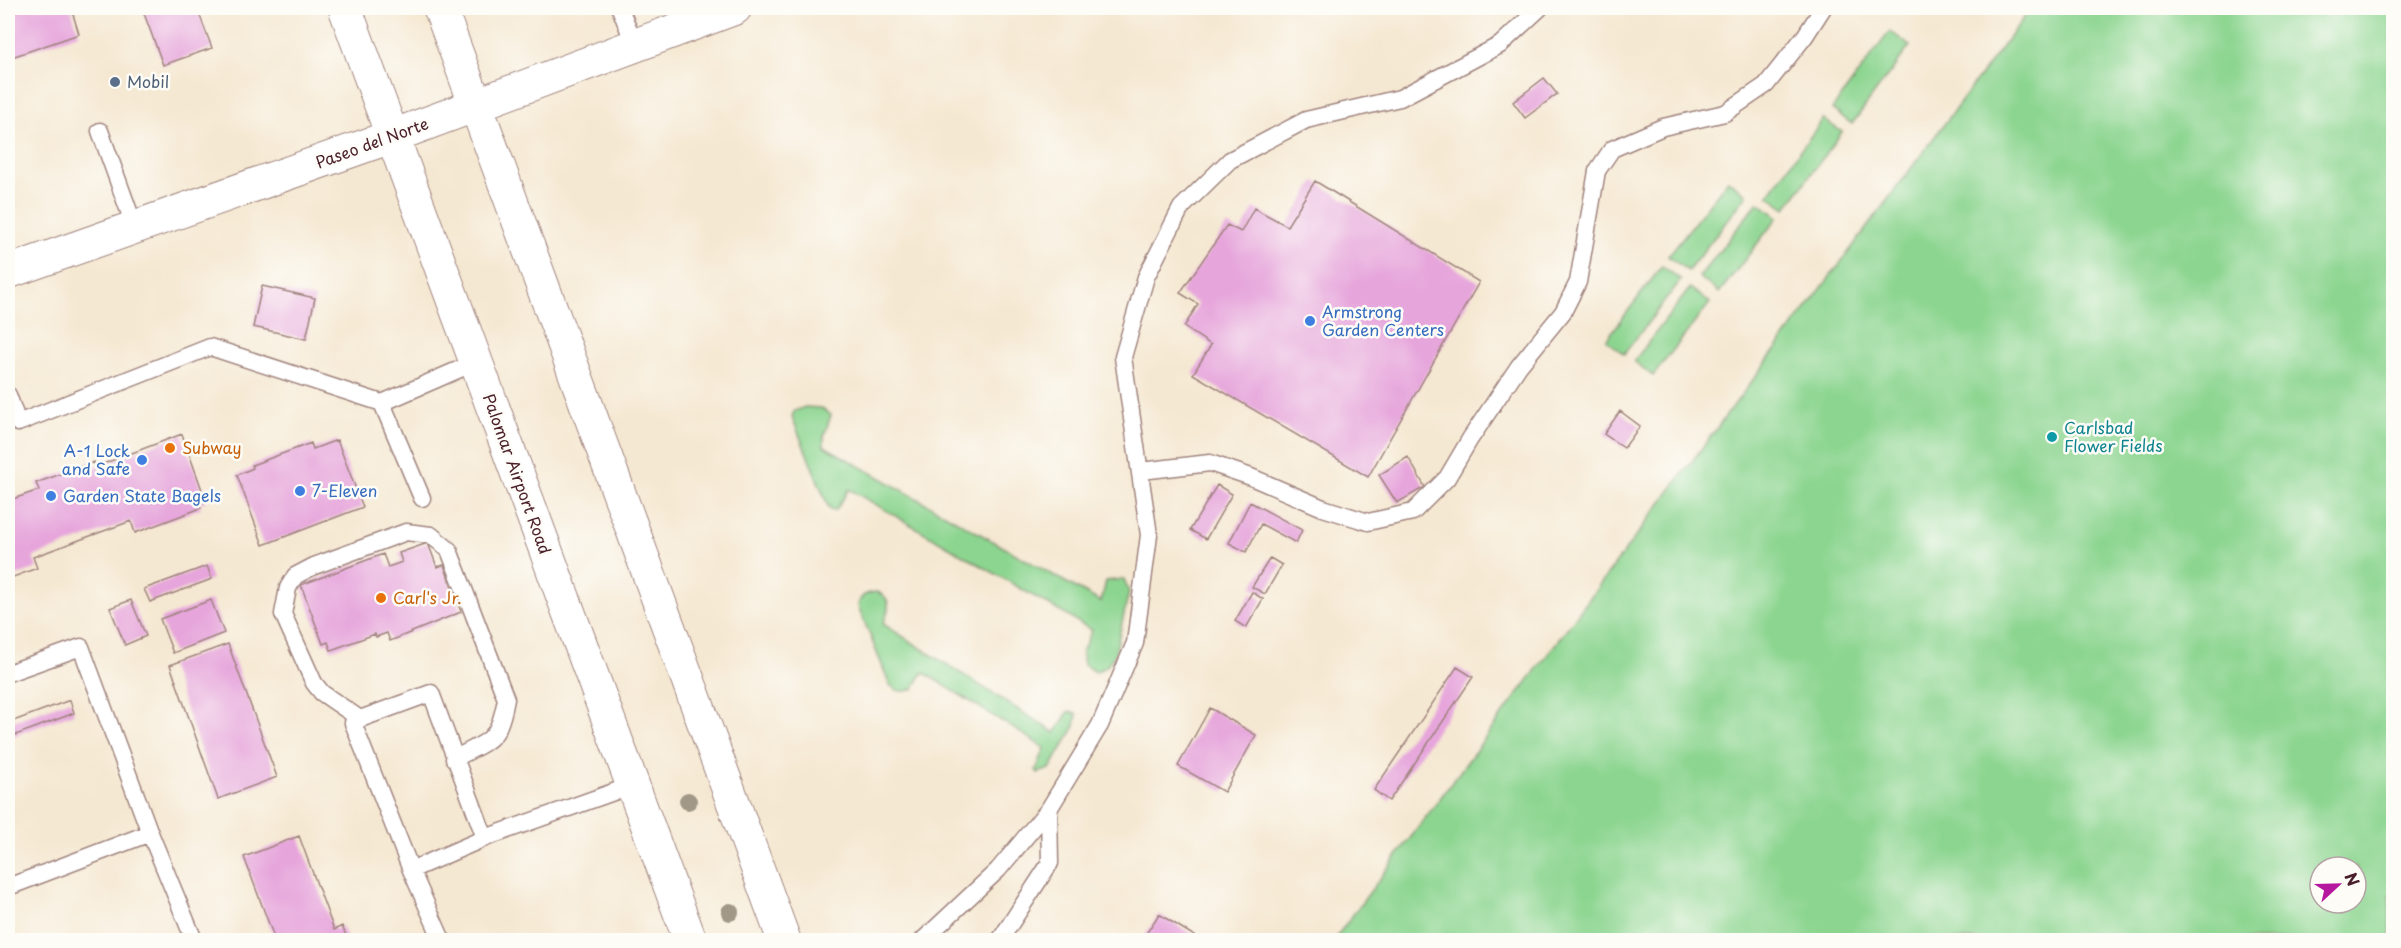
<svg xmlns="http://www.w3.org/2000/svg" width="2401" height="948" font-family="'Playpen Sans',sans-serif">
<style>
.green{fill:#8cd590;stroke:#6b7a5e;stroke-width:1.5;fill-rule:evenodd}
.building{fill:#e6a5db}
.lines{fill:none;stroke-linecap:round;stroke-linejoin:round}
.lane-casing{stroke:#a0847e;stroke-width:19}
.secondary-casing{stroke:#a0847e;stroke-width:35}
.primary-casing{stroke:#a0847e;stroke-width:35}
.lane{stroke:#fff;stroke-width:16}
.secondary{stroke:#fff;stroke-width:33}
.primary{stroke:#fff;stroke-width:33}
.tree{fill:#a29887}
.service-dot{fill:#5c6f8a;stroke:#fdfcf7;stroke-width:2}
.shop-dot{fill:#3f7fe0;stroke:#fdfcf7;stroke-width:2}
.culture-dot{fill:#0f9aa8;stroke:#fdfcf7;stroke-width:2}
.food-dot{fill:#e8710a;stroke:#fdfcf7;stroke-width:2}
.labels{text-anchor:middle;stroke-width:5;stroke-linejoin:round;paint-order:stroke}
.service-label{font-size:16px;fill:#4e5e75;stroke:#fdfcf7;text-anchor:start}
.street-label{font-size:16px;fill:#4a1f2b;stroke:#fdfcf7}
.shop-label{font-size:16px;fill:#366cbe;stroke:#fdfcf7;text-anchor:start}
.culture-label{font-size:16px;fill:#0d838f;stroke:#fdfcf7;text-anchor:start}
.food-label{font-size:16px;fill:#c56008;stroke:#fdfcf7;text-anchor:start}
</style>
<rect width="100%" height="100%" fill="#fdfcf7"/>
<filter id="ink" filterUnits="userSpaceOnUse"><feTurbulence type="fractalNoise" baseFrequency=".0167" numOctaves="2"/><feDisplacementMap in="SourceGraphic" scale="12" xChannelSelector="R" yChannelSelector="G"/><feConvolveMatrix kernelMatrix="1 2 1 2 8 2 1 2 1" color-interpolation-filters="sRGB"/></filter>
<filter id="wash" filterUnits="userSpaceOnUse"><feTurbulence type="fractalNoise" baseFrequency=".008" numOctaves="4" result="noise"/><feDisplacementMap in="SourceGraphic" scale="24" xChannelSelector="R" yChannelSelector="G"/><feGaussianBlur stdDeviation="1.35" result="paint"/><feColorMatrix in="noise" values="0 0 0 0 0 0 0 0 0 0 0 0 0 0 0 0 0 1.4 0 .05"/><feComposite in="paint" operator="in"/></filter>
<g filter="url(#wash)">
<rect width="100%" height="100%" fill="#f5e8d2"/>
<path class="green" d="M2031 8H2393L2394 896H2390L2391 940H1334ZM2320 867H2356V903H2320Z
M1890 31 1910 46 1852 124 1832 109Z
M1823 119 1842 132 1786 208 1768 195Z
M1728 180 1747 195 1688 271 1668 256Z
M1758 202 1778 217 1719 293 1699 277Z
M1662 266 1681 280 1624 354 1606 340Z
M1690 288 1710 303 1653 376 1634 361Z
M805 407 821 408 831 415 824 436V446L1101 602 1106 581 1124 579 1129 592 1115 654 1107 666 1096 672 1084 665 1082 652 1092 630 849 489 836 510H832L828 506 792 417 794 411Z
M877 592C893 598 889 611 883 624L1055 733 1069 711 1077 714 1075 726 1050 769 1038 773 1036 770 1045 748 923 672 913 689C903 692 899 693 890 685L858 606C860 595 866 593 877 592Z"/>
<g id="blocks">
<path class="building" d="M8 8H71L79 34 12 57 8 43Z
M142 8H197L212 48 163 65Z
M1544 78 1557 94 1525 118 1513 102Z
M1315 181 1479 282 1368 477 1193 374 1211 345 1184 327 1198 304 1180 293 1227 225 1241 232 1254 208 1287 226Z
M262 286 315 298 306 339 253 327Z
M1620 411 1640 426 1624 448 1604 434Z
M182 434 206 501 199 503 201 508 135 533 131 521 33 557 37 568 8 579V494L10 500 39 490 36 483 94 462 95 467Z
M337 440 363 507 263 545 237 475 253 468 252 465 311 443 313 449Z
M1408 457 1425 487 1397 503 1379 475Z
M1217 485 1232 494 1206 539 1190 530Z
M1250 502 1302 530 1296 543 1261 524 1246 552 1229 543Z
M428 543 437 567 444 565 461 612 390 641 387 633 376 637 375 634 331 650 328 642 323 644 301 585 383 554 388 567 402 562 399 553Z
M1270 558 1282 565 1265 594 1252 587Z
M207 566 212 579 150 602 144 589Z
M1252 592 1263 599 1246 628 1235 621Z
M131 600 146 636 125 645 110 608Z
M211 600 224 633 173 653 160 619Z
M228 644 277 777 218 799 170 665Z
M1457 667 1473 677 1389 801 1374 790Z
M70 700 74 713 8 738V723Z
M1210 708 1256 735 1224 792 1178 766Z
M299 836 334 930 342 926 348 940H275L244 857Z
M1159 914 1201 940H1142Z"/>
</g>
</g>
<g filter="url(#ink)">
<use href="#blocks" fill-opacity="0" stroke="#a0847e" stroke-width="1.5"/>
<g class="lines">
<defs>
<path id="lane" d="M620 8 635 46
M100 131 135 228
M8 395 18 423 210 347 382 403 476 362
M382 403 422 498
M1141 471 1210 463 1251 477 1323 508 1368 522 1413 512 1447 478 1470 439 1519 366 1563 312 1578 282 1597 171 1612 149 1663 127 1725 113 1766 85 1805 36 1823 8
M8 673 81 647 150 833 8 887
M360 719 322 693 314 683 283 614 288 588 295 576 314 566 406 532 431 535 449 550 506 699C498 743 490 739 454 759
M150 833 194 940
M411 870 353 723 360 719 431 693 485 838
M442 940 411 870 485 838 633 785
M923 940 998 870 1049 809
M1000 940 1050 863 1049 809 1100 725 1135 643 1149 535 1123 357 1146 277 1181 208 1230 160 1306 120 1400 98 1500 45 1540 8"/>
<path id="secondary" d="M8 272 393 136 735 8"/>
<path id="primary" d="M345 8 690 940
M440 8 784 940"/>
</defs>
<use href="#lane" class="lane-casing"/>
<use href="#secondary" class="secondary-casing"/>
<use href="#primary" class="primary-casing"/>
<use href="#lane" class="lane"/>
<use href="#secondary" class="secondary"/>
<use href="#primary" class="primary"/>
</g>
<g class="tree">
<circle cx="688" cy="801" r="9"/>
<circle cx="730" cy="912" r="9"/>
</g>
</g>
<circle class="service-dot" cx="115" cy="82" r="6"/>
<g class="shop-dot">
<circle cx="1310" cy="321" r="6"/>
<circle cx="142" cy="460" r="6"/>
<circle cx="300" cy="491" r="6"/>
<circle cx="51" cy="496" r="6"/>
</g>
<circle class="culture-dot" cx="2052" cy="437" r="6"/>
<g class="food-dot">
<circle cx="170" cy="448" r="6"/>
<circle cx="381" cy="598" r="6"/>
</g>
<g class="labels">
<g class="service-label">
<text x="127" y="88">Mobil</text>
</g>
<g class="street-label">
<text transform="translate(372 143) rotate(-20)" y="6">Paseo del Norte</text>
<text transform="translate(517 474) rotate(70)" y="6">Palomar Airport Road</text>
</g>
<g class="shop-label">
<text x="1322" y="318">Armstrong<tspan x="1322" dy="18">Garden Centers</tspan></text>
<text x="130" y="457" text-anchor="end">A-1 Lock<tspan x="130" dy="18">and Safe</tspan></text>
<text x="312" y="497">7-Eleven</text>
<text x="63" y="502">Garden State Bagels</text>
</g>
<g class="culture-label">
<text x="2064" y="434">Carlsbad<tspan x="2064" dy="18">Flower Fields</tspan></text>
</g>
<g class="food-label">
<text x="182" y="454">Subway</text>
<text x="393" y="604">Carl's Jr.</text>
</g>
</g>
<rect width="2401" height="948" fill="none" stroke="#fdfcf7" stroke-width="30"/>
<g transform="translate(2338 885) rotate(68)"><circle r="28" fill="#fdfcf7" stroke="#b5a4a5" stroke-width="1.5"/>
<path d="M0-4.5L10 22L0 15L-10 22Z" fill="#b5179e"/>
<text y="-9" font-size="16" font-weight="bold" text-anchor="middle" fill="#4a1f2b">N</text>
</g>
</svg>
